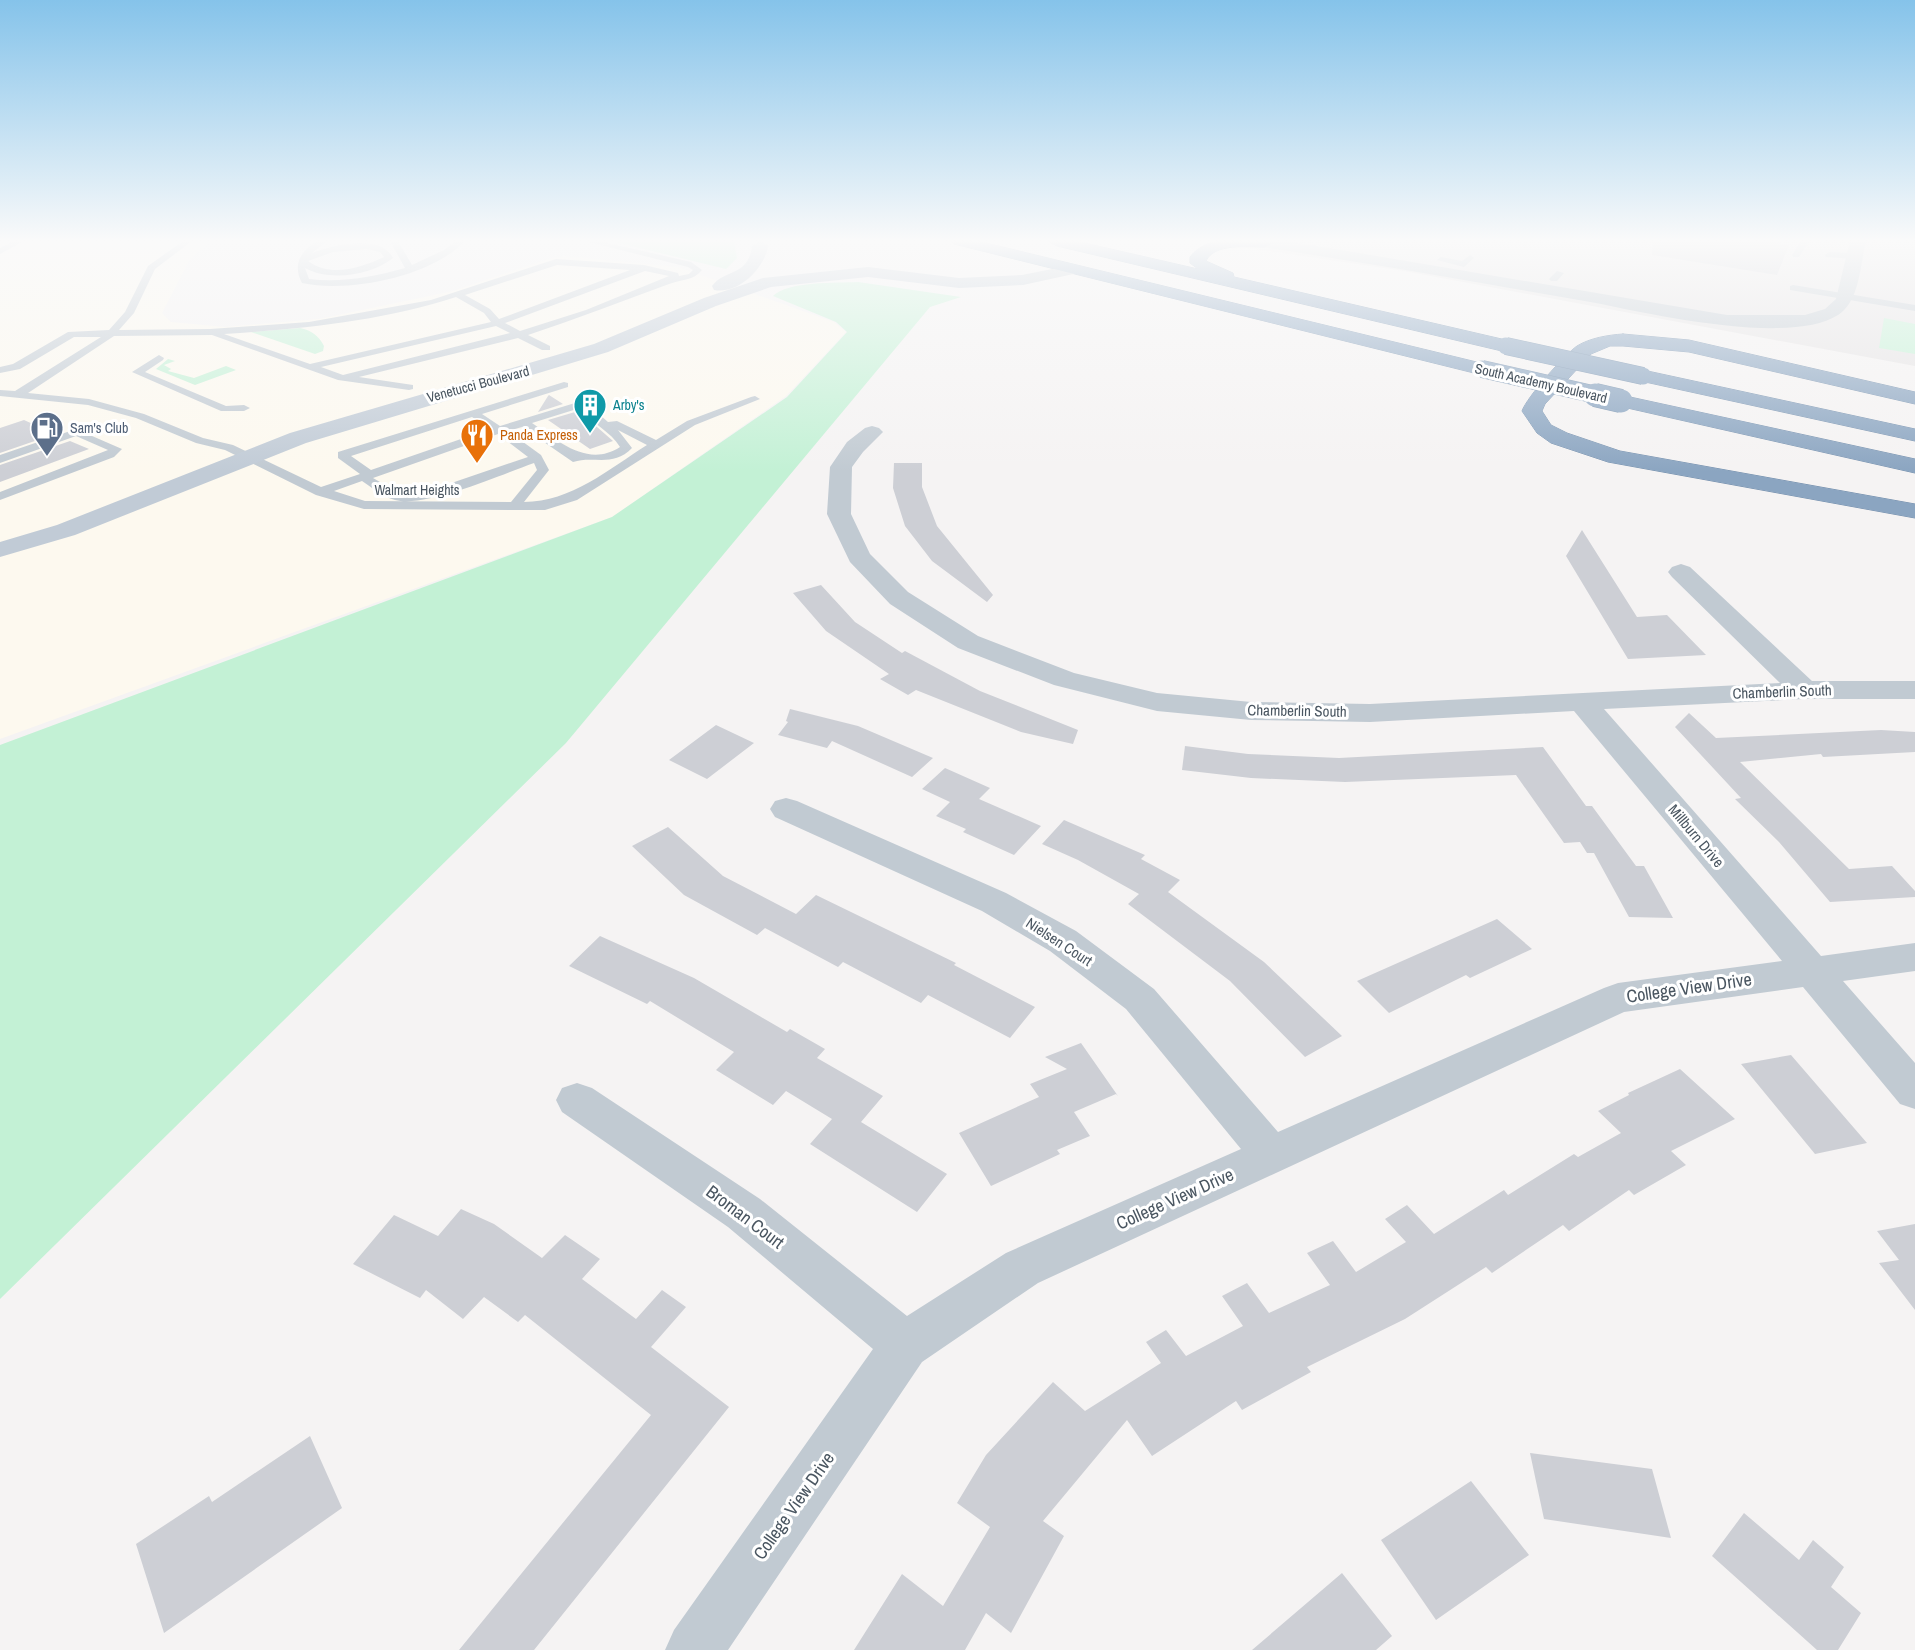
<svg xmlns="http://www.w3.org/2000/svg" width="1915" height="1650" font-family="'Archivo Narrow',sans-serif">
<style>
.commercial{fill:#fdf9ef}
.education{fill:#e6e4e5}
.green{fill:#c3f1d5}
.building{fill:#cdcfd5}
.lines{fill:none;stroke-linecap:round;stroke-linejoin:round}
.highway-casing{stroke:#7690ad;stroke-width:1}
.lane{fill:#c1cad2;fill-rule:evenodd}
.street{fill:#c1cad2;fill-rule:evenodd}
.secondary{fill:#c1cbd6;fill-rule:evenodd}
.highway{fill:#8ba5c1;fill-rule:evenodd}
.highway-bridge-far1-casing{stroke:#7690ad;stroke-width:18;stroke-linecap:butt}
.highway-bridge-casing{stroke:#7690ad;stroke-width:24;stroke-linecap:butt}
.highway-bridge-far1{stroke:#8ba5c1;stroke-width:17}
.highway-bridge{stroke:#8ba5c1;stroke-width:23}
.labels{text-anchor:middle;stroke-width:6;stroke-linejoin:round;paint-order:stroke}
.far-street-label{font-size:14px;fill:#4a5661;stroke:#fff}
.far-culture-label{font-size:14px;fill:#0d838f;stroke:#fff;text-anchor:start}
.far-service-label{font-size:14px;fill:#4e5e75;stroke:#fff;text-anchor:start}
.far-food-label{font-size:14px;fill:#c56008;stroke:#fff;text-anchor:start}
.street-label{font-size:15px;fill:#4a5661;stroke:#fff}
.near-street-label{font-size:18px;fill:#4a5661;stroke:#fff}
</style>
<rect width="100%" height="100%" fill="#f5f3f3"/>
<path class="commercial" d="M0 241H211L190 259 162 313 171 322 225 327 319 319 453 291 548 259 564 256 678 267 834 322 846 332 786 396 612 517 0 739Z"/>
<path class="education" d="M1202 241H1915V366L1404 271Z"/>
<path class="green" d="M611 241H734L737 258 726 269Z
M858 282 961 297 930 307 566 743 0 1299V745L612 517 787 397 847 332 836 322 773 296C787 281 838 283 858 282Z
M1884 318 1915 324V354L1879 348Z
M300 328C311 330 319 336 324 346L323 351 315 354 251 332Z
M168 359 175 361 164 365 171 369 168 371 194 378 226 366 236 370 195 385 156 369Z"/>
<path class="building" d="M1653 241H1765L1789 245 1777 275 1652 255Z
M549 395 563 404 538 412 548 396Z
M575 412 589 420 613 441 590 449 548 420Z
M24 420 55 434 0 453V428Z
M70 441 89 449 0 482V465Z
M894 463H922V487L937 526 993 595 987 602 932 561 905 526 893 488Z
M1582 530 1637 617 1667 615 1706 655 1628 659 1566 556Z
M821 585 855 622 902 653 905 651 980 691 1078 730 1073 744 1021 732 916 690 908 695 880 679 889 674 826 631 793 593Z
M790 709 858 726 933 758 912 777 832 741 827 748 778 735 788 722 786 721Z
M1689 713 1716 738 1881 730 1915 732V752L1823 757 1821 754 1740 762 1849 869 1892 866 1915 891V897L1830 902 1779 842 1735 799 1741 798 1675 727Z
M716 725 754 743 707 779 669 760Z
M1185 746 1248 754 1339 758 1543 747 1586 806H1592L1636 866H1644L1673 918 1629 917 1594 853H1587L1580 842 1564 843 1516 775 1345 782 1251 778 1182 770Z
M945 768 990 788 979 799 1041 826 1014 855 963 832 966 829 936 816 950 802 922 789Z
M1064 820 1145 855 1141 859 1180 880 1168 892 1264 962 1342 1036 1305 1057 1230 981 1128 904 1139 894 1078 860 1042 844Z
M668 827 723 876 796 914 816 895 956 963 954 965 1035 1007 1010 1038 928 995 921 1003 843 962 838 967 765 928 757 935 684 895 632 846Z
M1497 919 1532 949 1470 978 1466 975 1389 1013 1357 981Z
M600 936 694 978 787 1032 790 1029 825 1049 817 1058 883 1096 861 1122 947 1174 917 1212 810 1144 832 1119 786 1091 773 1105 716 1070 734 1052 650 1001 647 1004 569 966Z
M1081 1043 1118 1096 1116 1094 1074 1112 1090 1136 1057 1150 1060 1154 991 1186 959 1133 1039 1097 1030 1084 1067 1069 1045 1057Z
M1791 1055 1867 1143 1815 1154 1741 1064Z
M1680 1069 1735 1119 1671 1151 1686 1165 1634 1195 1629 1190 1569 1231 1563 1225 1492 1273 1486 1267 1405 1319 1307 1367 1311 1372 1242 1410 1236 1401 1152 1456 1127 1420 1043 1521 1064 1536 1011 1633 986 1613 965 1650H854L902 1574 943 1606 990 1527 957 1503 986 1455 1053 1382 1085 1411 1161 1363 1146 1342 1166 1330 1186 1356 1243 1326 1222 1296 1247 1283 1269 1313 1330 1285 1307 1253 1333 1241 1356 1272 1406 1242 1385 1219 1407 1205 1434 1234 1504 1190 1508 1195 1574 1154 1578 1157 1621 1133 1598 1111 1629 1095 1628 1093Z
M461 1209 494 1224 542 1258 565 1235 600 1259 582 1279 636 1319 662 1290 686 1307 651 1347 729 1407 534 1650H459L651 1415 525 1315 518 1322 484 1297 463 1319 426 1290 420 1298 353 1264 394 1215 438 1236Z
M1915 1224V1310L1879 1263 1899 1260 1877 1231Z
M310 1436 342 1508 164 1633 136 1544 209 1496 212 1502Z
M1530 1453 1652 1469 1671 1538 1544 1519Z
M1471 1481 1529 1555 1436 1620 1381 1540Z
M1744 1513 1799 1560 1813 1540 1844 1567 1831 1587 1861 1613 1838 1650H1817L1712 1556Z
M1342 1573 1392 1636 1376 1650H1252Z"/>
<g class="lines">
<defs>
<path id="highway" d="M951 241H978L1489 365 1492 369 1489 373 1482 375 954 244Z
M1049 241H1076L1198 269 1190 263V257C1208 233 1246 241 1272 241L1270 245 1265 247C1248 247 1214 243 1206 261L1233 273 1234 277 1506 340 1513 342 1515 346 1513 350 1506 352 1057 246Z
M1623 334 1689 340 1915 392V404L1689 352 1623 346H1610L1591 354 1545 404 1542 411 1551 425 1567 433 1620 451 1915 504V518L1608 462 1551 443 1537 433 1522 411C1527 397 1564 355 1577 346 1590 338 1608 335 1623 334Z
M1643 370 1915 429V441L1636 380 1633 376 1636 372Z
M1621 395 1915 459V473L1614 405 1611 401 1614 397Z"/>
</defs>
<use href="#highway" class="highway-casing"/>
<path class="lane" d="M14 241H24L0 254V248Z
M183 241H192L155 269 134 313 119 330 210 329 309 322 431 300 556 259 644 265 678 273 679 276 689 274 693 270 688 267 585 241H599L691 262 702 270C693 281 682 279 669 284 622 301 576 319 528 335L550 346V350H542L518 338 359 377 413 385V389L409 390 338 380 212 335 114 336 28 393 89 399 144 414 203 438 233 445 321 487 360 474 338 458V452L564 382 568 383V387L482 414 500 426 588 399H596V403L532 423C558 441 588 468 620 447 611 432 593 424 582 410L584 408H592L608 422 617 421 656 440 687 421 751 397 755 396 760 399 695 425 577 500 545 510H514L364 509 316 495 225 450 196 443 136 418 88 405 0 396V390L15 391 101 337H74L20 369 0 373V367L13 364 68 332 109 330 125 312 148 266ZM557 265 630 270 499 319 490 309 465 295ZM645 271 669 276 586 310 520 331 505 323ZM456 297 484 313 491 322 310 364 224 334C301 329 383 321 456 297ZM496 326 510 333 343 375 321 367ZM472 417 490 429 371 470 351 456ZM522 427 573 462C593 455 613 468 632 448L618 430 647 445C609 469 571 502 524 502L549 470 541 455 508 431ZM498 434 528 457 428 491 399 493 373 478ZM534 463 537 470 511 502 365 501 334 491 362 481C373 488 382 497 395 500 427 508 500 475 534 463Z
M317 241H327L312 253C333 245 381 233 393 258 372 275 330 282 305 268L309 279C341 283 373 277 405 268L390 241H398L412 265 444 250 456 241H465C431 277 349 293 302 283 292 264 301 251 317 241ZM367 249 380 252 384 257C360 268 331 278 308 261L333 252Z
M1801 241H1809L1799 257H1793L1792 255Z
M1829 252 1854 253 1858 256 1854 259 1826 257 1825 255Z
M1470 255 1474 258 1464 267 1437 260 1441 257 1462 261Z
M1557 271 1564 273 1557 281H1551L1549 279Z
M1793 285 1915 305V311L1790 290V286Z
M159 355 164 358 163 360 145 372 226 406 244 405 250 408 244 411H221L132 372Z
M76 429 122 449 114 457 0 500V492L108 450 76 436 0 463V455Z"/>
<path class="street" d="M1247 241H1285L1335 249 1727 315H1805L1825 309 1836 299 1850 241H1866C1860 265 1860 301 1838 315 1790 346 1651 314 1596 303 1562 297 1527 291 1493 285 1414 271 1334 258 1255 246Z
M1072 265 1078 267 1080 270 1078 273 1023 285 1015 280 1017 276Z
M872 426 879 428 883 432 863 452 852 467 851 514 870 554 908 592 978 636 1074 673 1157 693 1251 702 1370 704 1780 683 1672 577 1668 572 1672 567 1681 564 1690 567 1812 681H1915V699H1804L1604 709 1821 956 1915 943V971L1843 981 1915 1063V1109L1900 1104 1803 987 1624 1012 1038 1283 922 1362 728 1650H665L674 1630 873 1349 728 1227 562 1112 556 1100 562 1088 577 1083 592 1088 760 1199 907 1316 1006 1253 1241 1149 1126 1009 1050 951 982 911 775 817 770 809 775 801 786 798 797 801 1006 893 1076 931 1154 989 1278 1132 1604 988 1618 983 1782 961 1574 711 1370 722 1251 720 1157 711 1054 685 958 648 890 604 850 562 827 514 830 467 847 442 865 428Z"/>
<path class="secondary" d="M760 241 768 246C765 268 738 295 714 290L712 286C726 268 748 277 752 246Z
M868 267 959 278 1023 275 1031 280 1023 285 959 288 868 277 771 287 716 306 608 352 306 443 75 535 0 557V542L57 525 290 433 594 344 704 298 763 278Z"/>
<use href="#highway" class="highway"/>
<defs>
<path id="highway-bridge-far1" d="M1506 346 1643 376
M1482 369 1601 396"/>
<path id="highway-bridge" d="M1595 395 1621 401"/>
</defs>
<use href="#highway-bridge-far1" class="highway-bridge-far1-casing"/>
<use href="#highway-bridge" class="highway-bridge-casing"/>
<use href="#highway-bridge-far1" class="highway-bridge-far1"/>
<use href="#highway-bridge" class="highway-bridge"/>
</g>
<linearGradient id="sky" x2="0" y2="1"><stop stop-color="#85c3ea"/><stop offset="0.51" stop-color="#fafafa"/><stop offset="1" stop-color="#fafafa" stop-opacity="0"/></linearGradient>
<rect width="1915" height="472" fill="url(#sky)"/>
<defs>
<symbol id="building-pin" viewBox="-11 -11 22 30"><path d="M0 17L-7.5 6A9.5 9.5 0 1 1 7.5 6Z" fill="#0f9aa8" stroke="#fff"/><path d="M-4-6H4V6H1V3H-1V6H-4ZM-2.5-4.3h1.7v1.8h-1.7ZM.8-4.3h1.7v1.8H.8ZM-2.5-1h1.7V.8h-1.7ZM.8-1h1.7V.8H.8Z" fill="#fff"/></symbol>
<symbol id="fuel-pin" viewBox="-11 -11 22 30"><path d="M0 17L-7.5 6A9.5 9.5 0 1 1 7.5 6Z" fill="#5c6f8a" stroke="#fff"/><path d="M-5.5-6h7V0h2V4h1.3V-2.5L3-4.5l.8-.8L6-3V5H2.5V1h-1V6h-7ZM-4.2-4.7v3.2H.2V-4.7Z" fill="#fff"/></symbol>
<symbol id="restaurant-pin" viewBox="-11 -11 22 30"><path d="M0 17L-7.5 6A9.5 9.5 0 1 1 7.5 6Z" fill="#e8710a" stroke="#fff"/><path d="M-5-6h1v4h1v-4h1v4h1v-4h1v5L-1.5 .5V6h-2V.5L-5-1ZM5-6V6H3V1.5H1.5Q1.5-4 5-6Z" fill="#fff"/></symbol>
</defs>
<g fill-rule="evenodd">
<use href="#building-pin" x="571" y="386" width="38" height="52"/>
<use href="#fuel-pin" x="28" y="409" width="38" height="52"/>
<use href="#restaurant-pin" x="458" y="416" width="38" height="52"/>
</g>
<g class="labels">
<g class="far-street-label">
<text transform="translate(1541 383) rotate(13)" y="5">South Academy Boulevard</text>
<text transform="translate(478 384) rotate(-15)" y="5">Venetucci Boulevard</text>
<text x="417" y="495">Walmart Heights</text>
</g>
<g class="far-culture-label">
<text x="613" y="410">Arby's</text>
</g>
<g class="far-service-label">
<text x="70" y="433">Sam's Club</text>
</g>
<g class="far-food-label">
<text x="500" y="440">Panda Express</text>
</g>
<g class="street-label">
<text transform="translate(1782 692) rotate(-2)" y="5">Chamberlin South</text>
<text transform="translate(1297 711) rotate(1)" y="5">Chamberlin South</text>
<text transform="translate(1696 836) rotate(50)" y="5">Millburn Drive</text>
<text transform="translate(1059 942) rotate(33)" y="5">Nielsen Court</text>
</g>
<g class="near-street-label">
<text transform="translate(1689 988) rotate(-8)" y="6">College View Drive</text>
<text transform="translate(1175 1199) rotate(-24)" y="6">College View Drive</text>
<text transform="translate(745 1217) rotate(37)" y="6">Broman Court</text>
<text transform="translate(794 1506) rotate(-55)" y="6">College View Drive</text>
</g>
</g>
</svg>
